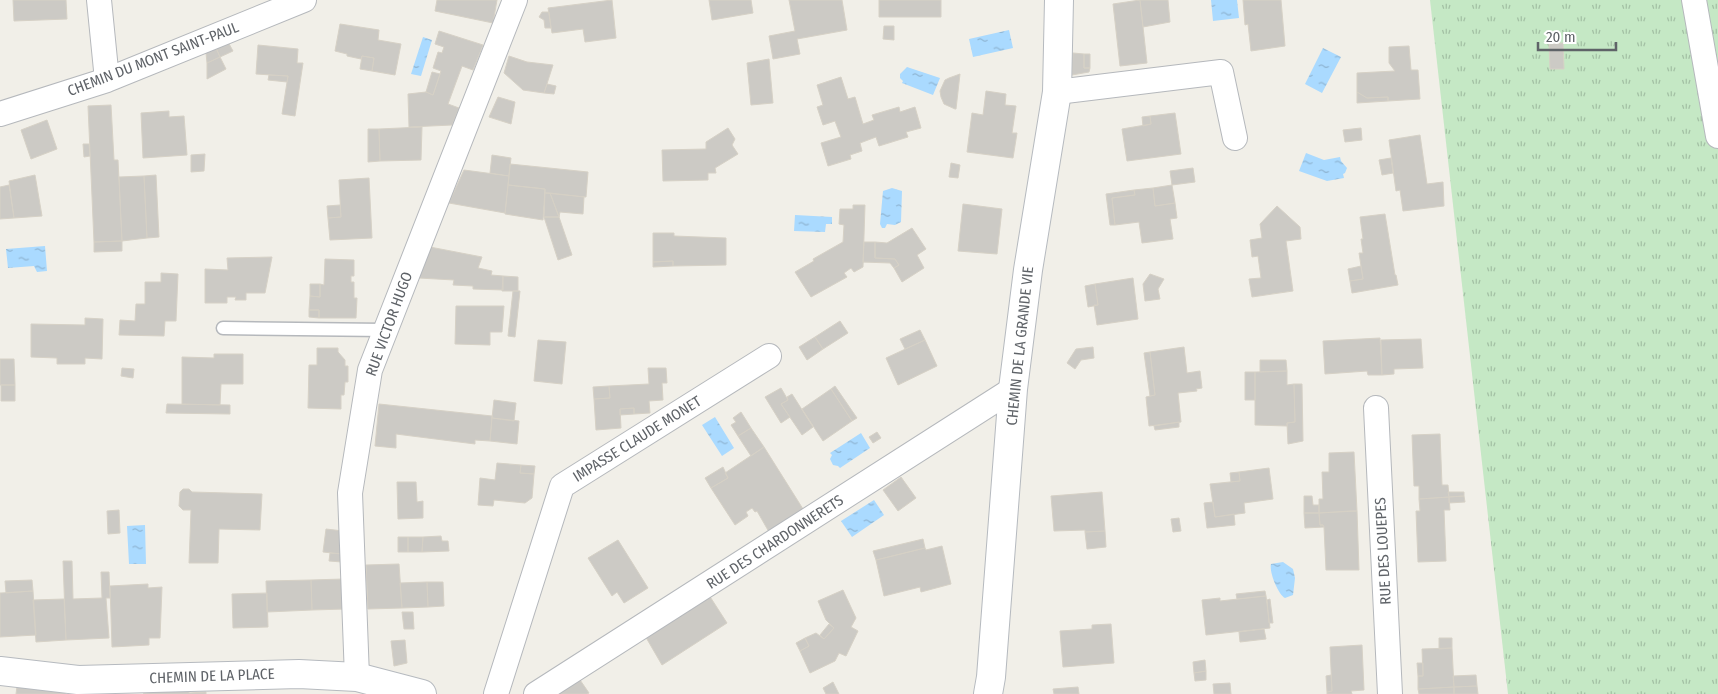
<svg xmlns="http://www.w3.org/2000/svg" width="1718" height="694" font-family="'Fira Sans Condensed',sans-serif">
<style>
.grass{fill:url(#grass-tufts)}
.water{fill:url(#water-ripples)}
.building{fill:#cccac5;stroke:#d6d1c6}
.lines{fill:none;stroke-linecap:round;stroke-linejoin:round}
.lane-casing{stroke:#b5b8bc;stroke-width:15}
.street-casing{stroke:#b5b8bc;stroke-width:26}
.secondary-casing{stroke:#b6babf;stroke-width:30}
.lane{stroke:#fff;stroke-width:12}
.street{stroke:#fff;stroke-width:24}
.secondary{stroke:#fff;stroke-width:28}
.labels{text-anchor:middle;stroke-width:5;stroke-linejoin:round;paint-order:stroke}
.street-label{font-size:15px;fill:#5f6368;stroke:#fff}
</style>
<defs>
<pattern id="grass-tufts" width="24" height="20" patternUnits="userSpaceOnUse" patternTransform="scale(1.25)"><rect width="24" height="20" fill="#c5e8c5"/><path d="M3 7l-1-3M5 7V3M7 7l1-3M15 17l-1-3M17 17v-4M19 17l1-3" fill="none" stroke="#a3c0a4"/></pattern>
<pattern id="water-ripples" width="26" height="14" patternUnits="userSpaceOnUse" patternTransform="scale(1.25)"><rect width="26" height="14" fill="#aadaff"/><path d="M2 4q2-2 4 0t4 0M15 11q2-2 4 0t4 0" fill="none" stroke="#8eb4d2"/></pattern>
</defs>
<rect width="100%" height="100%" fill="#f1efe8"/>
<path class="grass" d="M1430 0H1718V694H1508Z"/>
<path class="water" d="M1211 0H1237L1239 18 1213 21Z
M1009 30 1013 48 973 57 969 39Z
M423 37 432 40 421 76 411 74Z
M1323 48 1341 57 1322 93 1305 84Z
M907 67 940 78 933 95 902 83 903 81 900 78V74Z
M1306 153 1324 160 1340 157 1341 161 1347 168 1345 173 1343 174 1344 178 1327 181 1299 171Z
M892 188 902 191 901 222 895 225 887 224 885 228H882L880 224 883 191Z
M795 215 832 217V224H826L825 232 794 231Z
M45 246 47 271 37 272 34 266 8 268 6 249Z
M715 417 734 448 722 456 702 425Z
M861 433 870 448 840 468 838 466 833 465 830 459 832 455 830 453Z
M874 500 884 515 852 537 841 521Z
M145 525 146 564H129L127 526Z
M1283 562 1293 569 1295 578 1293 595 1285 598C1278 594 1269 572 1271 564Z"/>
<path class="building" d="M13 0H66L67 19 14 21Z
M437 0H497L493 23 435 11Z
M612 0 616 38 585 42 583 29 552 33 548 8Z
M709 0H751L753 13 712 20Z
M789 0H842L847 30 797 39 800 54 773 59 769 36 795 31Z
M879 0H941V17H879Z
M1140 0 1147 63 1120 66 1113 4Z
M1140 0H1168L1170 22 1143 27Z
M1243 0H1281L1285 46 1251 51 1248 24 1245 25Z
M542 12H549L551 28H545L544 20 539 17Z
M340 24 379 30 378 40 401 44 395 75 372 71 374 58 362 56 361 59 347 56V54L335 51Z
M884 26H894V40L883 39Z
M439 31 483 45 473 70 462 66 448 104 459 108 452 125 409 127 408 94 426 92 433 95 441 71 433 68 438 52 442 53 444 47 435 44Z
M228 42 233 51 220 57 216 48Z
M1563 43 1564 69H1550L1549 44Z
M258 45 298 49 297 63H303L295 116 282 114 288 76 256 74Z
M1409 46 1411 70H1418L1420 99 1388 101V97L1367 98 1357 92V73L1395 71 1389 63V47Z
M216 48 220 57 207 63 206 53Z
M1073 53 1084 54V68H1090L1089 72 1072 75Z
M1084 54H1090V68H1084Z
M362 56 374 58 372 71 360 69Z
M509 56 527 62 553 65 544 93 523 90 504 73Z
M220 57 226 69 207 79V63Z
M769 59 773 103 751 105 747 63Z
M432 72 440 74 433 95 426 92Z
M960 74 956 109H955L944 104 941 97 940 91 945 80 949 78Z
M269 75 288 76 287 82 268 80Z
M841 77 848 99 855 97 863 124 874 120 872 115 899 107 900 112 915 107 921 128 906 132 908 137 879 146 876 137 860 143 862 151 850 155 851 159 828 166 821 143 841 137 835 121 823 125 817 107 823 105 817 85Z
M547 84 556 86 554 94 544 93Z
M986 91 1006 94 1005 105 1016 106 1012 133H1017L1013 158 967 152 972 113 983 115Z
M1357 92 1367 98 1388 97V101L1357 103Z
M498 97 515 102 511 124 489 117Z
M111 105 114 160H118L122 241 94 242 88 106Z
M169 111V117L184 116 187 155 143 158 141 113Z
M1175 113 1181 154 1127 161 1122 129 1151 124 1150 116Z
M1150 116 1151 124 1143 126 1142 117Z
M47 120 57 149 31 159 21 130Z
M422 127 421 160 380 161 379 129Z
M728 128 735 139 732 145 738 154 715 168 716 173H708V180L663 181 662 150 706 149V142Z
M1361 128 1362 140 1345 142 1343 130Z
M368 129H379L380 161 368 162Z
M1420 135 1427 184 1443 182 1444 206 1403 211 1400 190 1396 191 1389 140Z
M83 144H89L90 156 84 157Z
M205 154 204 171 191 172V155Z
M492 155 511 158 509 176 490 173Z
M1391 158 1393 173 1382 175 1379 160Z
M951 163 960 165 958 178 949 177Z
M510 164 588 172 586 197 545 193V189L508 185Z
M1193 168 1195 182 1172 185 1170 171Z
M464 170 509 176 505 213 449 203Z
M35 175 42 216 14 218 9 181Z
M156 175 159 237 147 238 144 176Z
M144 176 147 238 122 241 119 177Z
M369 178 372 238 330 240 328 218 341 217 339 180Z
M9 185 14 218 0 219V187Z
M508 185 545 189 543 220 505 214Z
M1172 185 1175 203 1155 206 1153 188Z
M1153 188 1155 206 1175 203 1177 218 1170 219 1173 239 1142 243 1139 222 1115 225 1112 198 1135 195 1134 190Z
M1134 190 1135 195 1112 198 1115 225H1110L1106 194Z
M545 193H550L559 217H544Z
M550 193 584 197 583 214 560 212 559 217Z
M963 204 1002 209 997 254 958 251Z
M340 205 341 217 328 218 327 206Z
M853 205H865L863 267 854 272 851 268 844 273 847 277 811 297 795 272 814 261 813 259 843 242 844 225 839 224 840 209H853Z
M1277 206 1300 227 1301 239 1286 241 1293 291 1252 297 1249 279 1261 278 1258 256 1252 257 1250 240 1262 238 1260 224Z
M1385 214 1395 275H1396L1398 285 1352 293 1350 281 1363 279 1359 253H1363L1361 239H1363L1360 217Z
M544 217H559L572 255 558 260Z
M912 228 926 249 917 255 924 268 902 282 894 268 899 265 895 259 875 258V242L887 243Z
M653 233H674V236L726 238V265L673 266V261L653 262Z
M122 241V251L94 252V242Z
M864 242H875V258L895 259 899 265 894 268 890 263 863 262Z
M430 247 482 257 478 268 492 271 491 275 503 276V290L473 289V286L453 285 454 280 419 278Z
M272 257 265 293H246V300H235L236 297H227V303H205V269L228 270 227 258Z
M325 259 354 260V276H351V282H354V298H357L356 318H319V310H309L310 296 320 297V284L324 285Z
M673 261V266L653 267V262Z
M1361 266 1363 279 1350 281 1348 269Z
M161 273 178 274 176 321H165L164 336 119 335 120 320 135 321 136 304H145V282H161Z
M1150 274 1164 279 1158 289 1160 299 1145 301 1143 284Z
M503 276 518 277V291H502Z
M1133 278 1138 319 1097 325 1094 305H1098L1095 284Z
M310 284H320V297L310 296Z
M1095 284 1098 305 1088 307 1085 286Z
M513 291H520L515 337 508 336Z
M456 306H504L502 332H490V345L455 344Z
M309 310H319V318L309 317Z
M85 318 103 319 102 359 85 358V364H57V358L31 357V324L85 325Z
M840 321 848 333 823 349 815 337Z
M920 330 925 340 905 349 900 339Z
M815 337 823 349 807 360 799 347Z
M1380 338 1382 375H1368L1367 371 1325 374 1323 341Z
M1421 339 1423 368 1394 369V374L1382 375 1381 340Z
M538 340 566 342 562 384 534 381Z
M925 340 937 366 898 385 886 358Z
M1093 347 1094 358 1081 360 1075 369 1067 363 1076 349Z
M1184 347 1187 373 1200 371 1202 388 1196 389 1197 391 1178 393 1181 422 1149 426 1146 397 1155 395 1150 352Z
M317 348H338V352L345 360V366H348V382H345L344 395H341V409L308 408 309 365H317Z
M1150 352 1155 395 1150 396 1144 353Z
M214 354H243V384H221L220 405 182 404V357L214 358Z
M0 359H14L15 385H0Z
M1260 360H1286L1287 371 1260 372Z
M122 368 134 369 133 378 121 376Z
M648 368H666L667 383H662L663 400 649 401 650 413 634 414V408L620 409 621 428 596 430 594 399 610 398 609 386 649 384Z
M1287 371V385L1294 384 1295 422 1287 423V426L1255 425V372Z
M1245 372H1255V400H1245Z
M1294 384H1302L1303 441 1288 444 1287 423 1295 422Z
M1 385H15V401H1Z
M609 386 610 398 594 399 593 387Z
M835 386 857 418 852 421 831 389Z
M781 388 788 400 781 404 790 417 781 423 765 397Z
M831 389 852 421 823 441 802 409Z
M792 394 813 427 802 435 781 404 788 400 787 397Z
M494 400 516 403 514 421 492 418Z
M167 404 230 405V414L166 413Z
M379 404 492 416 490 441 475 440V444L396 434V448L375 446Z
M634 408V414L620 415V409Z
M741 412 751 428 738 436 731 425 736 422 733 418Z
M492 418 519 421 517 444 490 441Z
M1179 422V427L1155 430 1154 426Z
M751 428 764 447 751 456 738 436Z
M877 432 881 438 873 443 869 437Z
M1440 434 1442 485H1448L1449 497 1419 499V486H1414L1412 435Z
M764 447 803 509 769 532 757 511 755 512 752 508 746 512 748 516 735 525 711 488 728 478 725 473Z
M1354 452 1357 511 1319 513V499H1323L1322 472H1329V453Z
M497 463 521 465 520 473 534 474 532 498 525 503 494 500 493 506 478 505 480 478 495 480Z
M521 465 535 466 534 474 520 473Z
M723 467 728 478 711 488 705 478Z
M1269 468 1273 499 1244 503 1245 513 1215 517 1210 484 1240 481 1239 472Z
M1239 472 1240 481 1231 482 1230 473Z
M901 477 916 498 898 511 883 490Z
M397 482H416L417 502 423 501V518L398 519Z
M183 489H189L192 492 262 494 260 530 219 529 218 563H189L191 510H183L179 506 180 492Z
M1102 492 1105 531 1085 532V530L1054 531 1051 496Z
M1448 492H1464V496L1449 497Z
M1304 496H1312L1313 505H1319V513H1304Z
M1464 496 1465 502 1449 503V497Z
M1449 497 1450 510H1444L1446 561 1418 562 1416 511H1420L1419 499Z
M1213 502 1215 517 1234 514 1235 525 1207 528 1204 503Z
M119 510 120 533 108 534 107 511Z
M1350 511H1357L1359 570H1326L1324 527 1323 525H1320L1319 513Z
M1304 513H1319L1320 525H1323L1324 527 1305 528Z
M1179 518 1181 531 1173 532 1171 519Z
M326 529 343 531 342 554 323 552Z
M1105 531 1106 547 1087 549 1085 532Z
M441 536 442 541H448L449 551 422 552 423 537Z
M398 537H408V552H398Z
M408 537H423L422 552H408Z
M923 539 925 548 876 560 873 551Z
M618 540 648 588 624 603 617 592 612 596 588 558Z
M942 546 951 584 921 592 920 587 884 596 876 560 925 548 926 550Z
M330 553 342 554V562L329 561Z
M63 561H72L73 599 102 598 101 572H109L110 598H106L109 638 66 640Z
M399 564 402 608 368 609 366 565Z
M343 579 345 609 312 610 311 580Z
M32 580 33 591 6 593 5 581Z
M311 580 312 610 267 612 266 581Z
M427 582H443L444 606 428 607Z
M427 582 428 607 402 608 400 583Z
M148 584V588L162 587 160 638H149V645L112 647 110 586Z
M843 590 856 618 851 627 858 631 846 656 839 653 835 661 810 673 800 651 809 646 805 638 816 633 824 639 834 628 826 620 818 601Z
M33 591 36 635 0 637V593Z
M1265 591 1266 596 1237 599 1236 594Z
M707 592 727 623 662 665 644 634Z
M267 593 268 627 233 628 232 594Z
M1266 596 1270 628 1206 635 1202 600 1220 598V601Z
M64 599 66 640 36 642 33 600Z
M1270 599 1273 623H1269L1267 600Z
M402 612H413L414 629H404Z
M829 624 834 628 824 639 820 635Z
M1111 624 1114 663 1063 667 1060 631 1092 629V625Z
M1264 629 1266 639 1240 642 1239 632Z
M805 638 809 646 800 651 796 643Z
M1439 638H1452V648L1439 649Z
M405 640 407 663 394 666 391 641Z
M1362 645 1364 690 1351 691 1352 694H1327V692L1332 691 1330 647Z
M1452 648 1454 687 1418 689V676H1423L1422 649Z
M1205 660 1206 671 1194 673 1193 662Z
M1417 663H1423V676H1418Z
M1206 671V680L1195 681 1194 673Z
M1331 675 1332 691 1327 692 1326 676Z
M1476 675 1477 686 1454 687 1453 676Z
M578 677 589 693 587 694H560L558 690Z
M833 682 839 694H826L823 688Z
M1230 683 1231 694H1214L1213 684Z
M17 686 66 691 65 694H16Z
M1477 686 1478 694H1454V687Z
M175 687H189V693L206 692V694H143Z
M1078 687 1079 694H1054L1053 689Z
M1454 687V694H1419L1418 689Z"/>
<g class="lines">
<defs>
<path id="lane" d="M223 328 385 330"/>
<path id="street" d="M99 0 107 80
M1694 0 1718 136
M1057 92 1221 72 1235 138
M0 114 107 80 304 0
M1376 408 1390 694
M357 677 350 493 370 370 515 0
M496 694 562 486 769 356
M536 694 1013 389"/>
<path id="secondary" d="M0 671 78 680 299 674 357 677 422 694
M988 694 991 677 1013 389 1028 270 1057 92 1059 0"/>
</defs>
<use href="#lane" class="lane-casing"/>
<use href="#street" class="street-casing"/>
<use href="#secondary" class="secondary-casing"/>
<use href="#lane" class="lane"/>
<use href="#street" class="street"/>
<use href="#secondary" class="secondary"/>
</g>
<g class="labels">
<g class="street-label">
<text transform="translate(153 59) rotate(-21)" y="5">CHEMIN DU MONT SAINT-PAUL</text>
<text transform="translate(389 324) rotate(-70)" y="5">RUE VICTOR HUGO</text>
<text transform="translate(1020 346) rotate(-84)" y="5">CHEMIN DE LA GRANDE VIE</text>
<text transform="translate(637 439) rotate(-32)" y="5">IMPASSE CLAUDE MONET</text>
<text transform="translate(775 542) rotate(-33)" y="5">RUE DES CHARDONNERETS</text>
<text transform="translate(1383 551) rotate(-93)" y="5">RUE DES LOUEPES</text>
<text transform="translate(212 676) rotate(-2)" y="5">CHEMIN DE LA PLACE</text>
</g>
</g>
<path d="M1538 42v8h78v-8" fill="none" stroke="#5f6368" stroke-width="2.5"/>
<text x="1546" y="42" font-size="15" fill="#5f6368" stroke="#ffffff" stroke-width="4" paint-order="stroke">20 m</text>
</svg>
